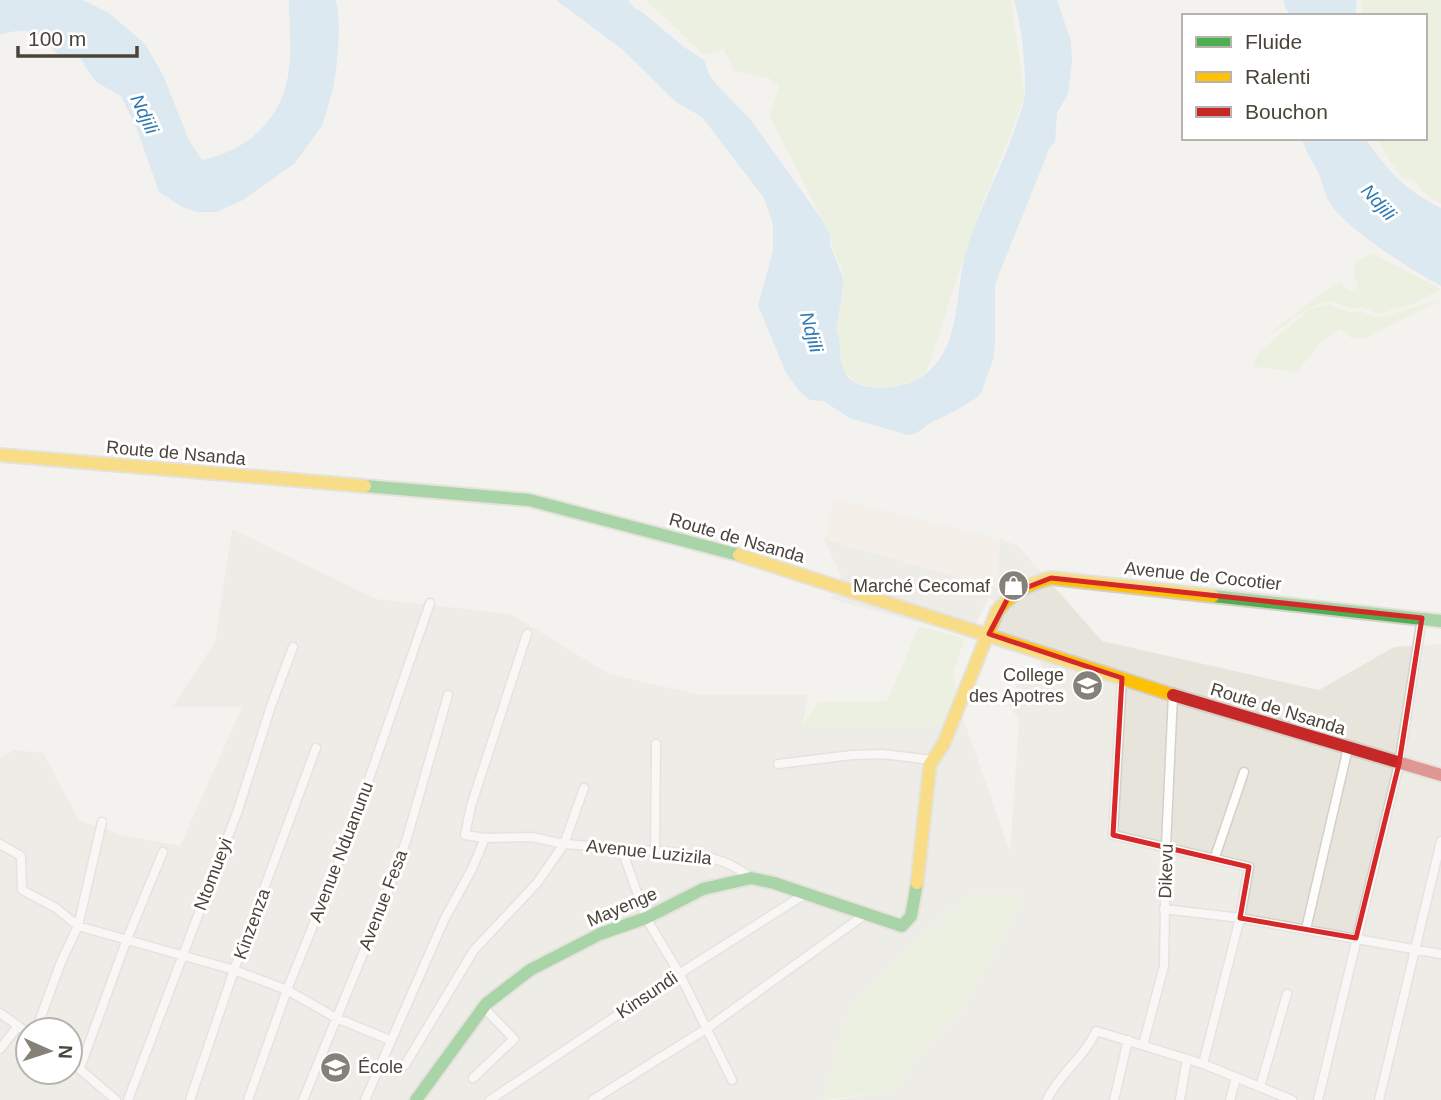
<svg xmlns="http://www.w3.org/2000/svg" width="1441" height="1100" font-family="Helvetica,sans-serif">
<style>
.residential{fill:#e7e4dc;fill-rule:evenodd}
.commercial{fill:#f3ebdf}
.green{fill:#e1eecf}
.water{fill:#c0ddf1}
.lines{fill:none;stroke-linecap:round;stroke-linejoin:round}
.street-casing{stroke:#d2d0cb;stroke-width:11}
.fast-casing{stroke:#d3cfc5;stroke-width:16}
.slow-casing{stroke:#d3cfc5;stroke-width:16}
.jam-casing{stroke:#d3cfc5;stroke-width:16}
.street{stroke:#fdfdfc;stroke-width:8}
.fast{stroke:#4caf50;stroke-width:12}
.slow{stroke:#ffc107;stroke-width:12}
.jam{stroke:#c62828;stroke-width:12}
.marked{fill:none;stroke:#d62828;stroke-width:5;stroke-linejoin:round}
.labels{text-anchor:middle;stroke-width:6;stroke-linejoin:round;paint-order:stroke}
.street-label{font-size:18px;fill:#4b4439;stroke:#fff}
.poi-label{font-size:18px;fill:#4b4439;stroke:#fff;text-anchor:end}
.water-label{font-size:19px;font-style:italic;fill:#2e7ab2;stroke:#fff}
</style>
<rect width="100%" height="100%" fill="#f4f2ee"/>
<path class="residential" d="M232 529 376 599 511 614 609 674 701 695H808L803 726 965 723 1010 852 1019 720 1009 705 1022 672H1046L1026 641 998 634 1002 605 988 598 970 636 831 599 841 576 824 539 997 588 1000 539 1018 546 1102 641 1319 690 1394 647 1441 644V1100H835L888 1092 1024 894H970L852 1006 823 1100H0V757L14 750 43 753 79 820 122 835 180 846 242 707H172L215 642ZM28 1030H70V1072H28Z"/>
<path class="commercial" d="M834 498 1000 539 997 588 824 539Z"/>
<path class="green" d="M646 0H1011L1025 97 978 215 926 373C904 387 897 389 870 386 844 384 836 357 836 333 836 318 845 297 844 280 842 263 830 251 830 234L769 115 779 86 769 78 734 71 723 49 704 55Z
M1362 0H1441V204L1425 193 1415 182 1400 176 1375 138H1425V16H1361Z
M1373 254 1441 289 1415 303 1383 313 1377 314 1363 307C1345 312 1347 303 1332 302 1313 300 1285 326 1269 336L1275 329 1328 289 1340 283 1349 291 1358 288 1353 273 1356 261Z
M1441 300 1366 338H1351L1341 329 1323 340 1297 372 1256 367 1253 364 1259 352 1310 309 1328 304 1350 313 1360 311 1375 317H1381Z
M919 626 965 639 953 673 964 723 802 726 818 702 887 701Z
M970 894H1024L967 1003 888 1092 823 1100 852 1006Z"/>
<path class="water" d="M0 0H83L109 13 145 44 163 75 189 140 202 160C254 148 287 114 290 59 291 40 289 20 289 0H335L338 9 339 31 337 63 333 89 322 126 295 163 243 200 216 212H197L184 208 159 192 138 132 121 96 96 82 78 55 60 57C39 33 32 25 0 35Z
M556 0H628L634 8 642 12 684 47 704 60 710 76 717 85 750 119 821 218 830 234V244L844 281 836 332 839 336C840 349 839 366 848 377 855 384 862 386 872 387 900 390 924 382 941 357 958 333 958 283 965 254 978 210 1001 170 1016 126 1019 116 1024 105 1025 95 1026 66 1022 28 1014 0H1057L1071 41 1072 62 1068 94 1057 113 1055 142 1050 147 995 284V343L993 360 982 391 978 397 955 411 930 423 915 434 908 435 849 418 824 401 810 400 800 392 786 373 758 305 773 251V225L764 198 702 117 676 102 623 50Z
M1284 0H1357L1355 16H1290L1284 5Z
M1302 138H1365C1390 173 1402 188 1441 208V286C1413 271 1339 225 1327 198 1323 189 1322 180 1318 172 1312 160 1305 151 1302 138Z"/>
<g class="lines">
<defs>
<path id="street" d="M1122 678 1113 835 1249 867 1240 918 1203 1064
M778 764 852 755 882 754 932 760
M485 838 465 835 471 806 527 634
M0 844 21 856 22 890 56 908 78 926 234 970 287 990 336 1018 390 1040
M621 847 646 918 679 973 732 1080
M655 851 656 744
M1215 857 1244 772
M1164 909 1240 918 1441 954
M1306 929 1348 748
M0 1013 28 1033
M36 1030 61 962 78 926 102 822
M1143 1045 1164 966 1166 846 1173 695
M0 1049 18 1026
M70 1061 116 1100
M405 1065 474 950 537 883 564 844C594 846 625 849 655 851 690 854 723 854 751 878
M80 1068 127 939 163 852
M473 1078 514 1039 484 1008
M1260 1087 1287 994
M128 1100 238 810 271 706 293 647
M190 1100 234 970 316 748
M248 1100 287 990 351 831 430 603
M303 1100 383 905 407 838 448 695
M365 1100 445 918 472 869 485 838 532 837 564 844 584 788
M490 1100 679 974 805 894
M593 1100 706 1029 863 916
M1047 1100C1059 1074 1085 1057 1096 1031L1203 1064 1292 1100
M1114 1100 1128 1040
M1180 1100 1187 1059
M1230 1100 1236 1078
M1318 1100 1399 764 1422 618
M1379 1100 1441 841"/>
<path id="fast" d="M365 486 529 500 739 555
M1213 596 1441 621
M416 1100 486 1004 530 970 600 934 646 918 703 889 751 878 774 883 902 926 911 916 917 883"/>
<path id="slow" d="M0 455 365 486
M739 555 1173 695
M917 883 930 764 943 745 997 611C1012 592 1028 584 1051 578L1213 596"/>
<path id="jam" d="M1173 695 1441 775"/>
</defs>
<use href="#street" class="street-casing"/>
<use href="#fast" class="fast-casing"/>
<use href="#slow" class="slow-casing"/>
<use href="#jam" class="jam-casing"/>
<use href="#street" class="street"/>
<use href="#fast" class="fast"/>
<use href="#slow" class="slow"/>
<use href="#jam" class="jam"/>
</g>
<path d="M0 0H1441V1100H0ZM1051 578 1422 618 1399 764 1356 938 1240 918 1249 867 1113 835 1122 678 989 634 1010 594Z" fill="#f4f2ee" fill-opacity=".55" fill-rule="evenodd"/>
<path class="marked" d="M1051 578 1422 618 1399 764 1356 938 1240 918 1249 867 1113 835 1122 678 989 634 1010 594Z"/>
<defs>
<symbol id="shop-disc" viewBox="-11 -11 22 22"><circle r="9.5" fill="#868178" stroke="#fff"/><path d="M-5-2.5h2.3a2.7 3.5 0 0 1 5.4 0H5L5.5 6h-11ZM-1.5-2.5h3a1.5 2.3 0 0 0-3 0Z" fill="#fff"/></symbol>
<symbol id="school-disc" viewBox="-11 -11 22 22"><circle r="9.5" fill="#868178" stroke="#fff"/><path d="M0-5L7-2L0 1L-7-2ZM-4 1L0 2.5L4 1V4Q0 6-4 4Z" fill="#fff"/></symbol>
</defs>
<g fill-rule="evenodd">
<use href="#shop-disc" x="996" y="568" width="35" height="35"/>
<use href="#school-disc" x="1070" y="668" width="35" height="35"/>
<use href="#school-disc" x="318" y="1050" width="35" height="35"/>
</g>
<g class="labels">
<g class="street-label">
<text transform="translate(176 453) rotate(5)" y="6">Route de Nsanda</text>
<text transform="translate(737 538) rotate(16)" y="6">Route de Nsanda</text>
<text transform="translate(1203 576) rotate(6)" y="6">Avenue de Cocotier</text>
<text transform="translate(1278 709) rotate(17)" y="6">Route de Nsanda</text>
<text transform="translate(341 852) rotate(-69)" y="6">Avenue Nduanunu</text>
<text transform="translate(649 852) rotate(6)" y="6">Avenue Luzizila</text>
<text transform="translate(1166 871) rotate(-88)" y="6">Dikevu</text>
<text transform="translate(213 874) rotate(-69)" y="6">Ntomueyi</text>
<text transform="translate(383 900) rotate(-69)" y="6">Avenue Fesa</text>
<text transform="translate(622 907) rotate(-23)" y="6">Mayenge</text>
<text transform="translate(252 924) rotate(-70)" y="6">Kinzenza</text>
<text transform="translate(647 995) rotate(-34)" y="6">Kinsundi</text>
</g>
<g class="poi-label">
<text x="990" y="592">Marché Cecomaf</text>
<text x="1064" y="681">College<tspan x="1064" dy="21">des Apotres</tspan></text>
<text x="358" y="1073" text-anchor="start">École</text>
</g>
<g class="water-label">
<text transform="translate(145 114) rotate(65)" y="7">Ndjili</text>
<text transform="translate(1379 202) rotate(48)" y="7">Ndjili</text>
<text transform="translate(812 332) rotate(75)" y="7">Ndjili</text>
</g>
</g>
<rect x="1182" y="14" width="245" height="126" fill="#ffffff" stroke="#b7b4b0" stroke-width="2"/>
<rect x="1196" y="37" width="35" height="10" fill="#4caf50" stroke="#b7b4b0" stroke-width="2"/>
<text x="1245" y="49" font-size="21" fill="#4b4439">Fluide</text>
<rect x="1196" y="72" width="35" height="10" fill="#ffc107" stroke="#b7b4b0" stroke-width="2"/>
<text x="1245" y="84" font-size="21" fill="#4b4439">Ralenti</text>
<rect x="1196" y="107" width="35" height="10" fill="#c62828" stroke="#b7b4b0" stroke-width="2"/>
<text x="1245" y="119" font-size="21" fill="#4b4439">Bouchon</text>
<g transform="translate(49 1051) rotate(93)"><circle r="33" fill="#ffffff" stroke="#b7b4b0" stroke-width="2"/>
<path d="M0-5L12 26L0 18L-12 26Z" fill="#868178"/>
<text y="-10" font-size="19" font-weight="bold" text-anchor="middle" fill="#4b4439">N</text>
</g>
<path d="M18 46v10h119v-10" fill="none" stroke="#4b4439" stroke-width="3.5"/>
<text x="28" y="46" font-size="21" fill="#4b4439" stroke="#ffffff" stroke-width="5" paint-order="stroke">100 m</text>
</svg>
